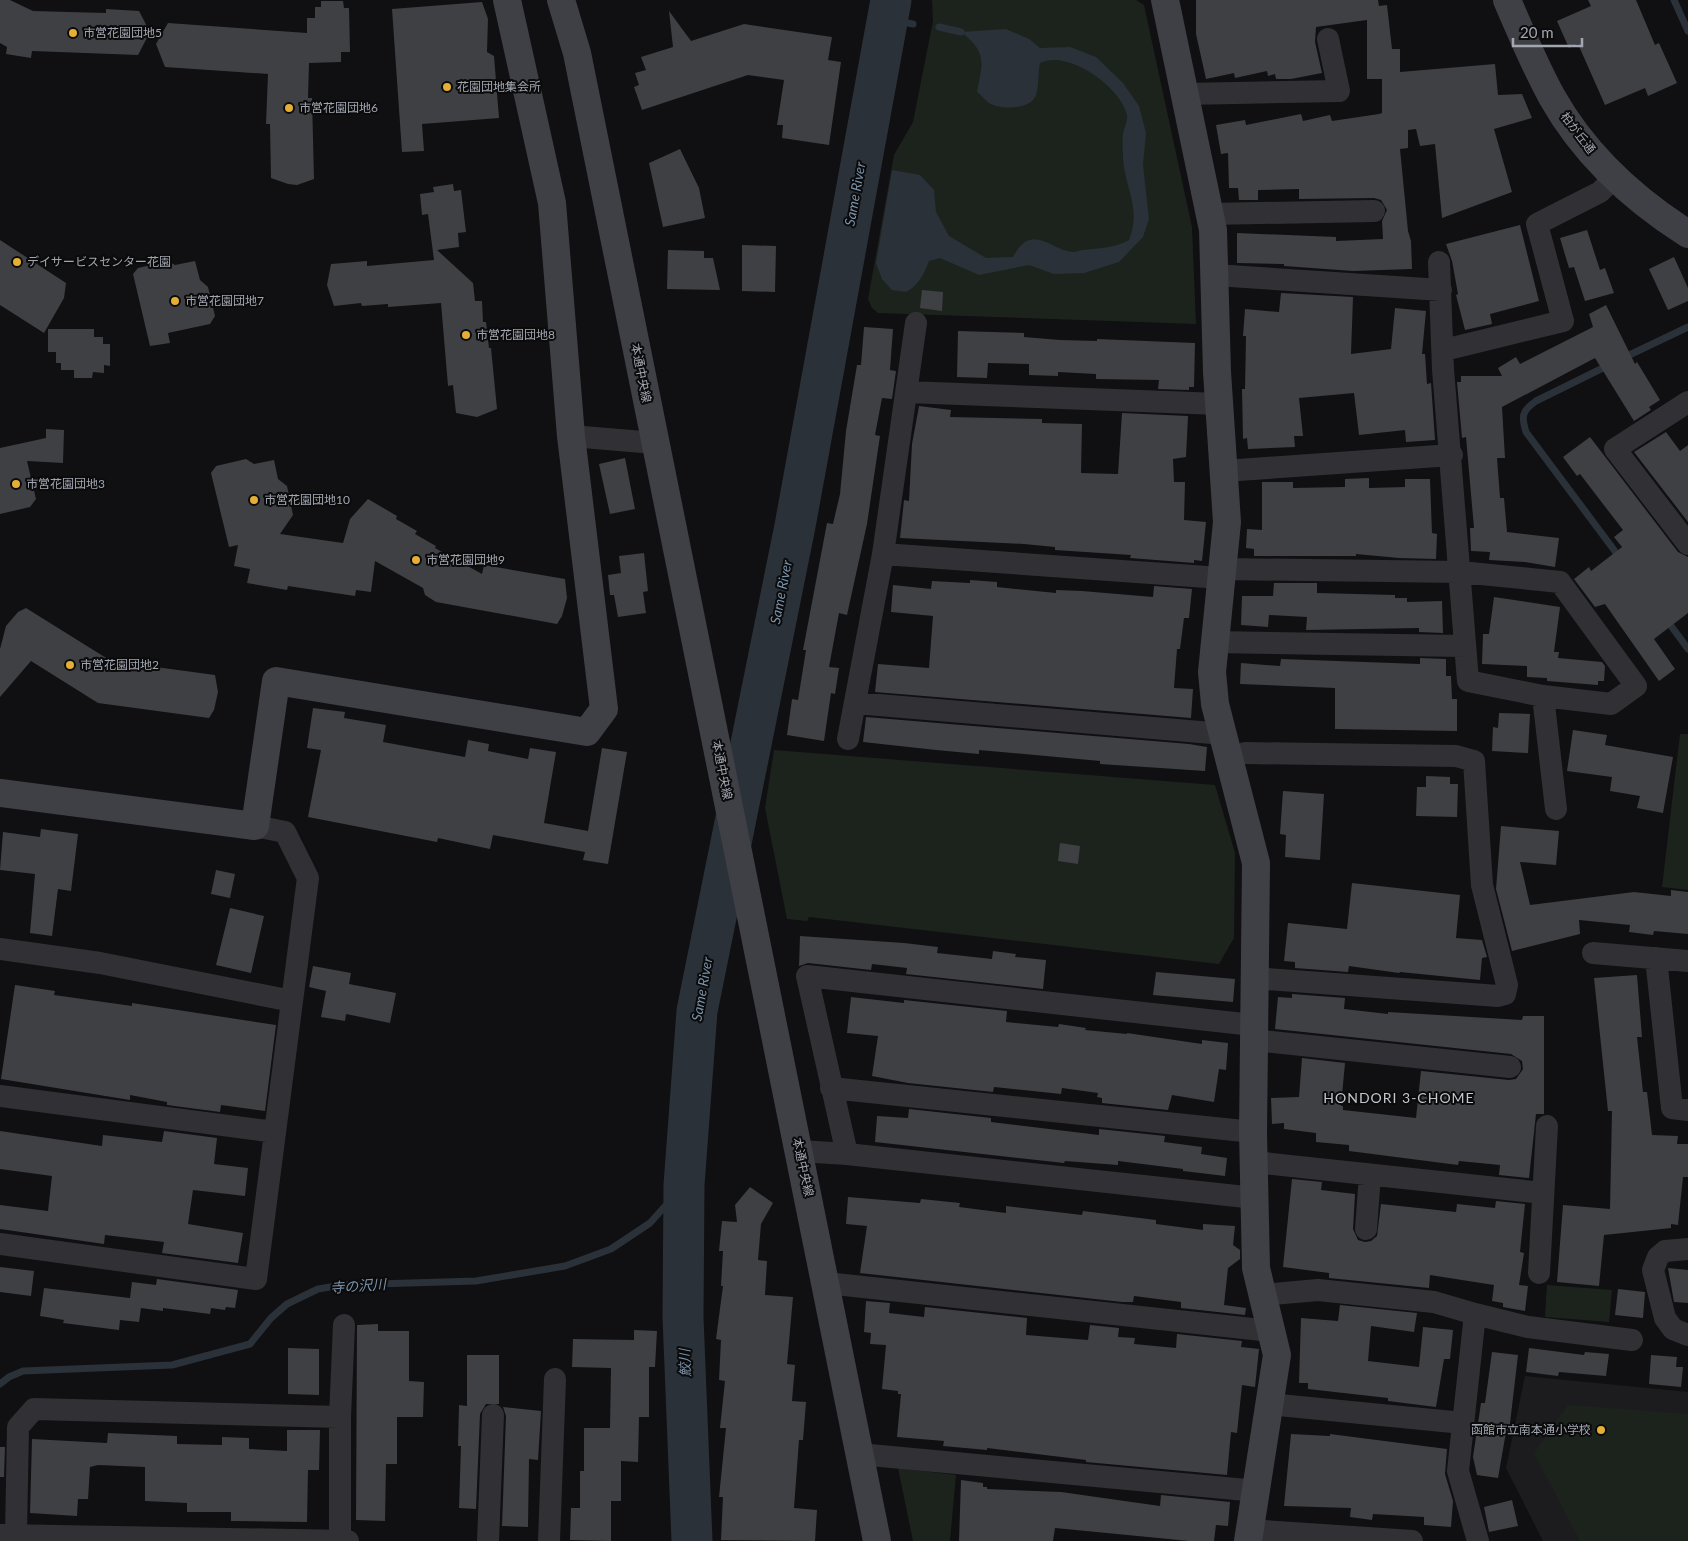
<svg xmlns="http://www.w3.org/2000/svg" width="1688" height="1541" font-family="Lato,'Noto Sans JP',sans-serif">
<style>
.built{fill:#1c1c1e}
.green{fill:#1c231d}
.water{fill:#2a3138}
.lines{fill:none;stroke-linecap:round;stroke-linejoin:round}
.stream{stroke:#2a3138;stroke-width:7}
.river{stroke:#2a3138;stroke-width:41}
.building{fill:#3f4044}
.street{stroke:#313135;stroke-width:22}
.secondary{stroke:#3f4045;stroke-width:28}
.poi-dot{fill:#e4af34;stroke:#0b0b0c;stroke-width:2}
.labels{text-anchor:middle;stroke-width:4;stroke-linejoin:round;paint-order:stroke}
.poi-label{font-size:12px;fill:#a2a6b1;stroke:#0b0b0c;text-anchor:start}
.street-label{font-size:12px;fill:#a2a6b1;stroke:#0b0b0c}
.water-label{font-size:14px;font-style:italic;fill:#7a92aa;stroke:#0b0b0c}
.neighbourhood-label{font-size:14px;letter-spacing:1px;fill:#c2c5cd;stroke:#0b0b0c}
</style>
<rect width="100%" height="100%" fill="#100f11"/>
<path class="built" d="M1525 1376 1688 1392V1541H1543L1506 1468Z"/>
<path class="green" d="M932 0H1136L1144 5 1192 227 1196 324 878 313 872 308 868 299 894 155 913 122 933 21Z
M1680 734H1688V890L1662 887Z
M774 750 1215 785 1235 853 1234 938 1219 964 809 917 807 921 787 919 765 808Z
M1547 1285 1612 1290 1609 1322 1545 1317Z
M1568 1405 1688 1414V1541H1580L1534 1453Z
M898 1468 956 1475 950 1541H913Z"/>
<path class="water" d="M1006 29 1029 39 1040 48 1070 47 1096 57 1123 83 1139 106 1146 133 1143 165 1149 219 1143 237 1119 262 1084 273 1054 274 1029 265 979 275 940 258 929 261C924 274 918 286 906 292L892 290 882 279 876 263 892 170 920 175 934 190 936 212 949 236 986 258 1013 257C1032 221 1051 251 1073 252 1076 252 1080 250 1084 250 1101 248 1114 248 1129 240 1142 207 1124 187 1123 157 1123 150 1122 142 1123 134 1124 128 1128 121 1127 115 1121 87 1068 49 1040 63 1038 73 1039 85 1036 95 1031 110 1000 110 989 103 985 100 981 95 977 92 983 62 987 52 961 32Z"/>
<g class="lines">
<path class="stream" d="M1674 0 1688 31
M886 19 913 24
M939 27 961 32
M1623 358 1688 327
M1609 365 1536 401C1522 411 1521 416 1526 432L1620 558
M1666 619 1688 649
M0 1384 9 1377 23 1371 172 1365 250 1344 271 1318 287 1304 318 1289 343 1285 476 1281 565 1266 611 1249 650 1223 684 1185"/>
<path class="river" d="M692 1541 683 1317 684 1185 697 1011 795 526 891 0"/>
</g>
<path class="building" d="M0 0H10L33 11 106 13V9L139 11 150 32 138 55 32 51 31 58 6 54 7 47 0 43Z
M1196 0H1378L1379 6 1387 5 1392 49H1400V72L1495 64 1498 95 1522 94 1532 118 1494 129 1512 192 1442 218 1435 144 1420 146 1416 129 1408 130V148L1400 149 1408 231 1411 241 1412 269 1353 271 1284 266V264L1237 263V233L1336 237V241L1383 239 1382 221 1387 210 1381 200 1374 198 1299 199V189L1258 190V200H1239L1238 188H1229L1228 153 1221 154 1216 125 1245 120 1246 125 1301 114 1303 121 1330 115 1332 121 1379 114 1382 113V79H1367V20L1316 27 1315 42 1322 73 1291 79H1276L1275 74 1268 76 1267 71 1235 78 1234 73 1206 79 1196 34Z
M1588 0H1636L1655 45 1659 43 1677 83 1648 96 1645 88 1605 105 1578 44 1569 48 1557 21 1591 6Z
M321 1H343L344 8H349L350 52H341V62L309 63 308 98H312L314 179 297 185 288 184 271 178 270 124H266L268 74 165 67 156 44 168 23 307 33V18H315V7H321Z
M482 2 488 19 487 52 494 56 499 118 422 124 424 151 402 152 392 9Z
M669 11 691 41 744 24 832 37 828 60 841 62 829 145 782 138 783 125H777L784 80 748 75 642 110 634 87 639 85 635 73 646 70 641 57 673 47Z
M680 149 699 188 705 218 663 227 649 163Z
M453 184 454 191 461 190 466 232 458 233 459 247 437 250 473 283 475 301H482L483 322H486L489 348H491L497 409 477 417 456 413 453 385 448 386 441 303 388 307V304L362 306 361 303 334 306 327 285 331 264 367 261V266L434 260 428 214 422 215 420 194 434 192 433 187Z
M1520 225 1539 301 1490 314 1492 324 1465 330 1456 295 1458 294 1452 261 1446 244Z
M1587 230 1600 270 1605 268 1614 293 1585 301 1574 267 1569 268 1560 238Z
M0 240 66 283 64 298 44 333 0 305Z
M742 245 776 246 775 292 742 291Z
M668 250 704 251V258H713L720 290 667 289Z
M1674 257 1688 288V301L1668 310 1649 269Z
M168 261 175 265 195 261 200 280 208 287 215 316 210 324 168 333 170 343 150 346 133 274 138 268Z
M922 290 943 292 942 311 920 308Z
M1281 293 1353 297 1351 354 1391 349 1395 308 1426 311 1422 354H1425L1427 384 1431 383 1435 440 1406 442 1405 430 1359 435 1354 393 1299 398 1303 436H1294L1295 447 1248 449 1247 438 1243 439 1242 389H1245L1246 336H1243L1245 309 1279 312Z
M1606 305 1635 364 1637 362 1660 400 1649 407 1651 410 1634 421 1595 358 1502 407 1505 458H1497L1500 498H1504L1507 532 1559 538 1555 567 1525 562 1489 560 1490 552 1471 551 1470 528H1474L1466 437 1462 438 1457 382H1461V376H1502L1498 368 1516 357 1520 364 1593 327 1589 314Z
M864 327 893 329 890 370 896 371 892 399 882 398 875 435 880 436 867 524 847 615 839 613 829 667 839 668 835 694 831 693 824 741 787 735 792 699 798 700 806 650H803L827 523 833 524 840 494 846 431 857 365H861Z
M48 329H94V337H103V344H110V366L104 365V373L93 372 92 378H74V370H61V363H56V352H48Z
M958 331 1024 333V337L1060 340 1097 341V339L1195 343 1194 387H1189V390L1158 389 1159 380 1096 379V374L1058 372V376L1029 375V364L988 363 987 378 957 377Z
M919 406 951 410 950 417 1042 419V423L1082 424 1081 473 1118 474 1122 413 1188 416 1186 457 1173 459 1174 482H1185L1184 520 1206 522 1202 561 1194 560V563L1143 559 1130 558 1131 555 1055 550V547L1024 544 900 538 904 500 909 501 912 444Z
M46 429 64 430 63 463 27 461 36 499 30 507 0 514V448L46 438Z
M1666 432 1680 451 1688 445V522L1634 452Z
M1590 437 1678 552 1688 557V613L1654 639 1675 669 1659 681 1605 604 1595 607 1574 579 1589 567 1591 571 1622 547 1614 537 1623 530 1580 474 1577 476 1563 457Z
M625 458 635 509 610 514 599 464Z
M246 459 254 464 274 460 278 479 287 486 293 515 280 534 343 543 350 519 368 499 397 516 396 519 417 531 415 534 436 546 435 548 482 574 484 565 565 579 567 598 562 616 557 624 436 602 425 595 423 588 375 561 371 592 356 590 355 596 288 586 287 590 247 583 250 569 234 566 238 545 229 547 211 473 216 466Z
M1369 478V488L1405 487V479H1430L1432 533 1437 534 1436 559 1399 558 1356 554V556H1254V549L1246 548 1247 529 1262 530V482H1293V488L1345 487V479Z
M644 553 648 591 643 592 646 613 618 617 614 595H610L608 575 621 573 619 556Z
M970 580 997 582V587L1056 593V590L1082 591 1153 597 1154 586 1192 589 1189 618H1184L1180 649H1177L1174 688 1193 689 1191 718 875 692 878 664 929 668 933 616 891 612 893 585 931 589 932 581 970 583Z
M1274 583H1317V593L1395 595V598H1407V602L1442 601 1443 633 1419 632V628L1306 630 1307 617 1269 615 1268 627 1241 625 1242 596H1273Z
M1494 597 1560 607 1554 652H1559L1558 658 1602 662 1605 666 1604 681H1598V685L1547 681V678L1527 677V666L1482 664 1483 634H1489Z
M26 608 111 661 215 675 218 692 214 710 209 718 98 703 31 661 0 697V649L6 626 18 612Z
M1420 658 1446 659V676H1451L1452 699H1457V731L1335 729V688L1240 684 1241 663 1280 666 1281 659 1420 664Z
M313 708 345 712 344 718 386 725 383 742 465 757 468 740 489 744 488 751 528 759 530 748 556 752 544 823 588 831 602 748 627 752 608 864 583 860 585 852 493 835 490 849 438 838 437 842 308 817 321 750 307 748Z
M1499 713 1530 714 1528 753 1492 751 1493 727 1498 728Z
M866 717 1189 744 1207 747 1205 771 1100 764V761L979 750V754L936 750 863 742Z
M1573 730 1607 735 1605 745 1673 757 1663 813 1637 808 1640 796 1610 791 1612 777 1567 771Z
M1426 776 1450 777V784H1458L1457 817 1416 816 1417 787H1426Z
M1283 791 1324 794 1320 860 1285 857 1286 835 1280 834Z
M1501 826 1559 831 1556 865 1520 862 1530 905 1634 892 1671 896V890L1688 892V934L1654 931 1653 935 1629 932 1630 925 1579 920 1580 934 1512 951 1496 889Z
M41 829 78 834 71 891 58 889 52 936 30 933 35 874 0 870 3 832 40 837Z
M1060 843 1080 846 1078 864 1058 861Z
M216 870 235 874 230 898 211 894Z
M1352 883 1460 895 1456 938 1482 940 1487 957 1482 958 1480 980 1400 972 1399 973 1349 966 1348 972 1295 968V962L1284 961 1288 923 1347 929Z
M230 908 264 916 251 973 216 965Z
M800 936 904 943 938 947 937 953 992 959 993 951 1016 954 1015 957 1046 960 1043 989 906 974 907 968 872 964 871 970 808 963 799 966Z
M313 966 351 973 349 984 396 993 390 1023 346 1014 345 1021 321 1017 326 991 309 987Z
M1156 972 1235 979 1233 1002 1153 995Z
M1637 975 1642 1037H1637L1643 1092H1647L1652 1135 1678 1136 1677 1144H1688V1177H1683L1678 1225 1671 1224V1228L1604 1235 1599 1286 1557 1282 1563 1205 1610 1209 1612 1111H1608L1594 978Z
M15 985 55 991 54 995 132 1006V1003L276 1025 265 1111 221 1105 220 1112 167 1105V1102L130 1095V1100L1 1079Z
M1292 994 1345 998 1344 1009 1388 1014V1012L1522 1020 1523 1016H1544V1114H1536L1529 1178 1499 1175 1500 1165 1459 1161 1458 1165 1349 1151V1145L1316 1142V1133L1284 1129V1123L1272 1124 1271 1098 1299 1097 1302 1058 1345 1063 1341 1106H1343V1110L1416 1118 1421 1071 1509 1080 1516 1079 1523 1069 1522 1061 1511 1054 1275 1029 1278 997 1292 998Z
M851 997 904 1003V1000L1007 1011 1006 1022 1058 1027 1059 1024 1086 1028 1085 1030 1127 1034V1033L1202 1044V1040L1228 1043 1226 1070 1219 1069 1214 1102 1172 1095 1168 1110 1102 1103V1098L1097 1097 1098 1093 1062 1088 1061 1094 994 1087 993 1092 908 1083 872 1076 878 1036 847 1033Z
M909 1109 991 1118V1122L1099 1135V1129L1165 1136 1164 1142 1202 1147 1201 1154 1227 1158 1225 1176 1183 1171V1169L1118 1161V1165L1065 1161 1064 1163 875 1142 877 1116 908 1118Z
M0 1131 102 1146 103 1135 162 1142 164 1131 217 1138 214 1164 248 1168 245 1196 193 1190 188 1224 243 1233 238 1263 162 1253 164 1242 105 1235 104 1244 0 1229V1205L48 1211 52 1176 0 1169Z
M1292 1179 1322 1182 1321 1190 1355 1194 1353 1229 1358 1240 1365 1242 1371 1241 1377 1236 1381 1204 1456 1212 1457 1204 1495 1208 1496 1201 1525 1204 1520 1252 1524 1253 1519 1285 1528 1286 1525 1311 1503 1307V1303L1492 1301 1494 1285 1430 1275 1429 1288 1329 1278V1273L1283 1267Z
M750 1187 773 1203 761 1224 758 1260 767 1261 765 1295 793 1297 787 1364 795 1365 792 1401 806 1402 803 1440H799L794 1508 817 1510 815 1541 721 1540 723 1497H719L726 1428H720L725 1381 719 1380 721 1340 716 1339 723 1286H721L723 1251H719L722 1221 737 1222 735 1205Z
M848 1197 920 1203 921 1199 960 1203 959 1207 1006 1213V1206L1082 1215 1083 1211 1156 1220V1224L1203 1230V1224L1235 1226 1233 1245 1240 1250V1259L1228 1268 1224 1305 1246 1308 1245 1315 1181 1308V1302L1134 1296 1133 1302H1122L860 1273 867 1226 846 1224Z
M0 1267 34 1271 31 1296 0 1292Z
M1668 1268 1688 1270V1303L1674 1302Z
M157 1279 238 1290 235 1308 226 1307 225 1310 211 1308 210 1314 163 1308V1311L141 1308 139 1322 120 1320 119 1330 63 1323 64 1320 40 1316 44 1288 130 1298 132 1282 156 1285Z
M1618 1289 1645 1292 1643 1318 1615 1315Z
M866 1301 890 1303 889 1313 924 1317 925 1307 1027 1318 1026 1335 1088 1340 1090 1325 1119 1328 1118 1337 1135 1338 1134 1344 1176 1348 1177 1334 1242 1341 1241 1347 1259 1349 1255 1387 1242 1385 1237 1433 1231 1432 1227 1475 1086 1462V1460L987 1448V1450L943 1446 944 1441 897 1437 901 1394H898V1391L882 1389 886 1345 870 1344 871 1333 864 1332Z
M1340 1305 1417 1313 1414 1332 1371 1326 1368 1361 1419 1367 1423 1327 1453 1330 1450 1359H1444L1436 1407 1388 1401V1398L1308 1389V1383H1299L1301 1318 1338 1321Z
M378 1324V1331H409V1381L424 1382 423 1417H397V1464H386L385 1521 356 1520 357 1325Z
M634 1330 657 1331 655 1367H649V1417H639L638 1462 621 1461V1501H611V1541L570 1540 571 1508H580V1471H584V1428H610L611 1368 572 1367 573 1339 634 1340Z
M288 1348 319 1349V1395L288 1394Z
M1529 1348 1584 1355 1585 1352 1609 1354 1606 1376 1559 1372 1558 1376 1526 1372Z
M1492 1352 1518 1355 1509 1432H1506L1498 1478 1477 1475 1473 1457 1481 1403H1485Z
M467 1355H499V1404H486L480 1414 476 1509 459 1508 461 1446H458L459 1405 467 1406Z
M1651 1355 1677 1357 1676 1367H1683L1681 1387 1649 1384Z
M503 1407 541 1411 538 1460 529 1459 528 1527 502 1526 506 1416Z
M287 1430H320L319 1470H308L307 1522 231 1521V1512H187V1503L145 1501V1467L98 1465 90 1467 88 1499H78L77 1516 30 1513 32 1439 107 1443 108 1433 177 1436V1444L222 1445V1437L249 1438V1449L287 1451Z
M1291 1434 1330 1436V1434L1447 1449 1445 1474 1453 1501 1451 1527 1424 1525V1517L1373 1514 1372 1520 1350 1517 1351 1508 1284 1506Z
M0 1447H5L4 1477H0Z
M961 1480 983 1483V1487H987V1489L1061 1492 1160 1506 1161 1495 1230 1502 1228 1526 1216 1525 1214 1541H1189L1055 1528 1053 1541H959Z
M1512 1500 1518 1526 1489 1532 1484 1507Z"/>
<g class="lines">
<path class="street" d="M1185 94 1339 91 1328 39
M1210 214 1374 211
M1215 275 1441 290
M1444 350 1563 321 1537 224 1600 192 1615 177
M907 392 1219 404
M1688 402 1615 449 1688 544
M571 436 655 443
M1224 471 1452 455
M883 554 1221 578
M1221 569 1461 572 1560 582 1636 686 1611 704 1543 696 1468 681 1443 369 1439 262
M1215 642 1464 646
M1543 696 1556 809
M855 703 1224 734
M848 739 883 554 916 323
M1245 753 1456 756 1474 761 1482 885 1507 985 1505 994 1498 996 1253 978
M0 949 100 963 292 1001
M1593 953 1688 961
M1656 958 1672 1108 1688 1110
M1253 1040 1510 1067
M831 1088 1253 1132
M0 1096 275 1132
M800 1151 847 1154 1255 1198
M847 1154 807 976 1253 1025
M1254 1162 1543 1193
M1366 1229 1370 1175
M0 1244 256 1279 308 878 285 832 255 826
M1688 1249 1665 1251 1658 1257 1653 1270 1665 1318 1673 1329 1688 1335
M1539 1273 1547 1126
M826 1283 1271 1331
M1262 1295 1318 1290 1434 1302 1475 1314 1528 1327 1632 1340
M1475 1314 1458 1471 1478 1541
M1269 1404 1463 1423
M859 1454 1257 1491
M1264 1531 1412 1541
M1 1535 348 1541
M16 1535 18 1427 34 1409 340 1417
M340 1541V1417L344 1325
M488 1541 493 1415
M549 1541 555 1379"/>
<path class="secondary" d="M561 0 577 53 877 1541
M1165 0 1213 230 1217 372 1227 522 1212 672 1215 704 1256 863 1253 1132 1256 1268 1277 1355 1248 1541
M1507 0C1521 33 1535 66 1552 97 1584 154 1633 199 1688 234
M0 793 255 826 276 681 587 732 604 709 571 436 552 203 507 0"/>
</g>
<g class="poi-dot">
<circle cx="73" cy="33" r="5"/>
<circle cx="447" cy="87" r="5"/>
<circle cx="289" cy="108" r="5"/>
<circle cx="17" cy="262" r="5"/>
<circle cx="175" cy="301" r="5"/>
<circle cx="466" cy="335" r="5"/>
<circle cx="16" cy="484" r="5"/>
<circle cx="254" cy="500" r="5"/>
<circle cx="416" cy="560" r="5"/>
<circle cx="70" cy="665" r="5"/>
<circle cx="1601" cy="1430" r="5"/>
</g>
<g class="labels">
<g class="poi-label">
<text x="83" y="37">市営花園団地5</text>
<text x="457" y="91">花園団地集会所</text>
<text x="299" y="112">市営花園団地6</text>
<text x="27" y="266">デイサービスセンター花園</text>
<text x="185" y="305">市営花園団地7</text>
<text x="476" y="339">市営花園団地8</text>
<text x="26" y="488">市営花園団地3</text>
<text x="264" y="504">市営花園団地10</text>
<text x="426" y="564">市営花園団地9</text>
<text x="80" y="669">市営花園団地2</text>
<text x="1591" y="1434" text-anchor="end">函館市立南本通小学校</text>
</g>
<g class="street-label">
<text transform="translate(1578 133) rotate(53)" y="4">柏が丘通</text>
<text transform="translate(641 373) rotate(79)" y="4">本通中央線</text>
<text transform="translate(722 770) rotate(79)" y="4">本通中央線</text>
<text transform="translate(803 1167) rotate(78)" y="4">本通中央線</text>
</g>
<g class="water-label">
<text transform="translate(855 194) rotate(-80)" y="5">Same River</text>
<text transform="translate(781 592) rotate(-79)" y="5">Same River</text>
<text transform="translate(702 989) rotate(-80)" y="5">Same River</text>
<text transform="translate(358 1286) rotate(-4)" y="5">寺の沢川</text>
<text transform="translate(685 1363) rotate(-92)" y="5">鮫川</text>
</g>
<g class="neighbourhood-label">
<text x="1399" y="1103">HONDORI 3-CHOME</text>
</g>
</g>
<path d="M1513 38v8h69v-8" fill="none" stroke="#a2a6b1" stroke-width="2.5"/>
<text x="1520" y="38" font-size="15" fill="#a2a6b1" stroke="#0b0b0c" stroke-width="4" paint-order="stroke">20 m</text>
</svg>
